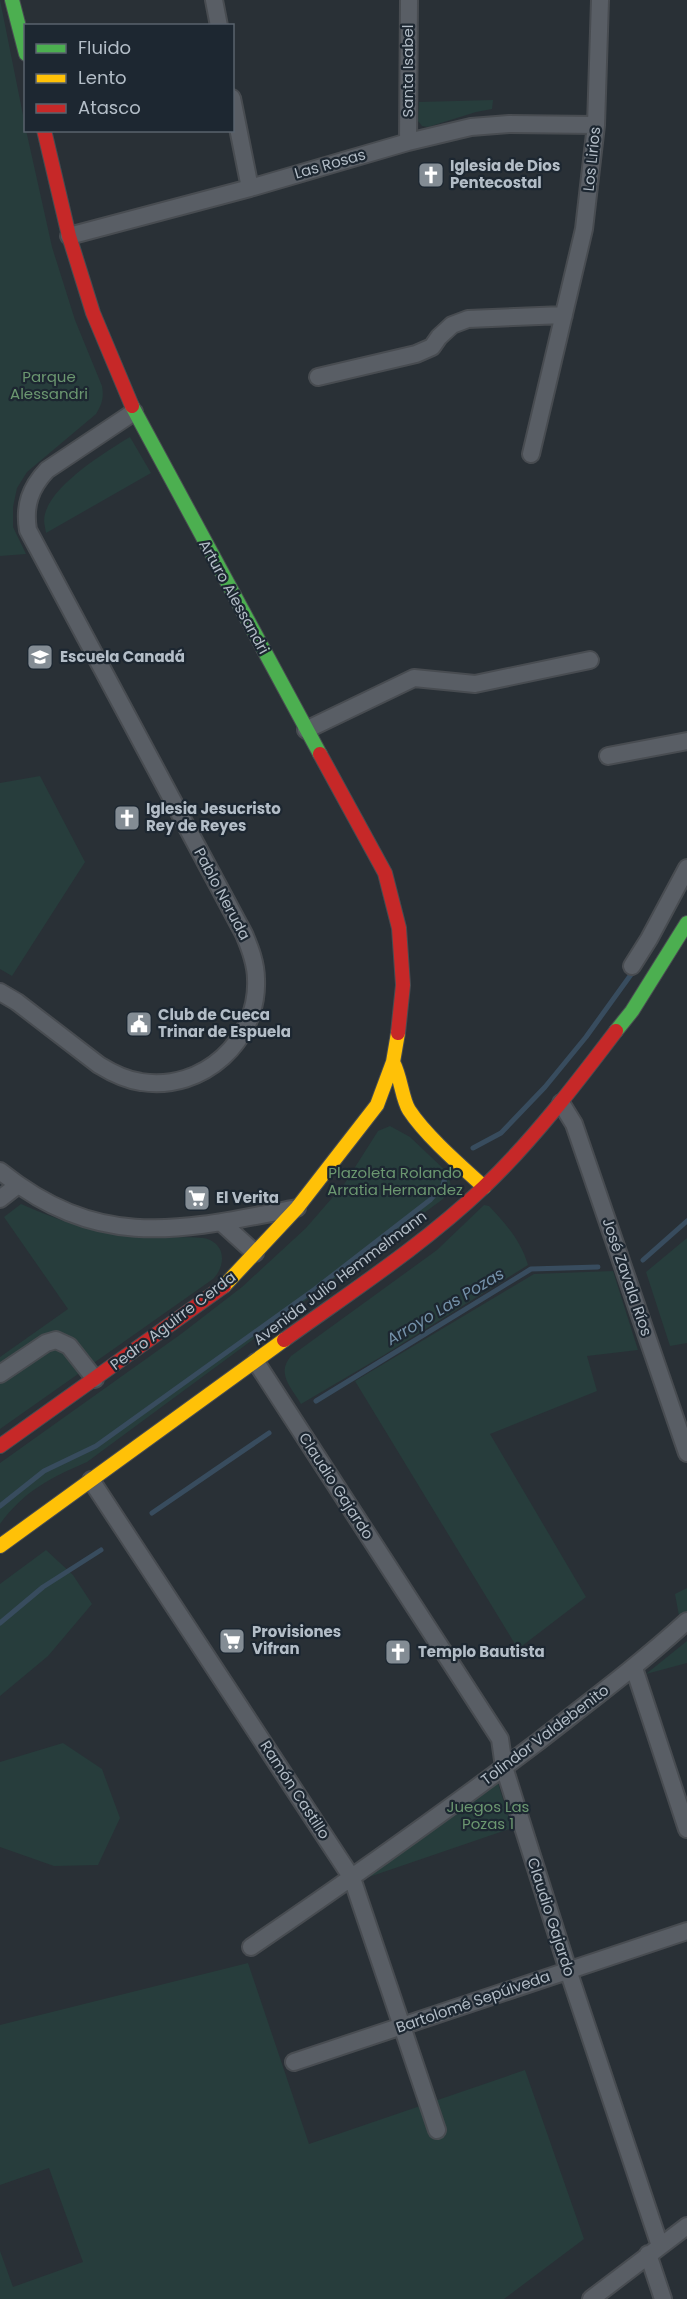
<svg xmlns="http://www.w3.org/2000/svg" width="687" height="2299" font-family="Poppins,sans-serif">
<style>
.green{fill:#273d3c}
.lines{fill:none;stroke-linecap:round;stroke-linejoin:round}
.stream{stroke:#384c5e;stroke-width:5}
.street-casing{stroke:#484c51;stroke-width:20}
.fast-casing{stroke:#484c51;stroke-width:16}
.slow-casing{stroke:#484c51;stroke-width:16}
.jam-casing{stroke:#484c51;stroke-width:16}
.street{stroke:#595e65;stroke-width:16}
.fast{stroke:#4caf50;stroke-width:14}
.slow{stroke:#ffc107;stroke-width:14}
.jam{stroke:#c62828;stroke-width:14}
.labels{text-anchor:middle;stroke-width:4.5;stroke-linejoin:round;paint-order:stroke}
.street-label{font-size:15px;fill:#b3bdc7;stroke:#1d2731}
.poi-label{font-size:15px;font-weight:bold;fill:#b3bdc7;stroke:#1d2731;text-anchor:start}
.park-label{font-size:15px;fill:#6b9770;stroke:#1d2731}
.water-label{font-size:16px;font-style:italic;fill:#7592aa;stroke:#1d2731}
</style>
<rect width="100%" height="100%" fill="#293036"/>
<path class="green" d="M0 0 26 130 52 247 75 320 102 386C104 398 102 404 96 414L27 472 17 488 13 507V527L26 554 0 556Z
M493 100 492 109 476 112 428 127 422 126 418 121 419 102Z
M130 437 151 473 46 533C45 526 43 521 45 514 52 485 105 452 130 437Z
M40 776 85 862 12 976 0 969V783Z
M390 1126 410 1137 448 1173 451 1186 443 1199 87 1462C50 1478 24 1491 0 1524V1463L181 1334 242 1287 306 1228 345 1183 378 1131Z
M21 1204C58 1220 96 1234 136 1237 151 1239 202 1235 210 1240 227 1248 224 1268 213 1279L0 1429V1357L68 1309 4 1217Z
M484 1205 489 1206C506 1224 521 1241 528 1265L384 1355 301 1404C291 1387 276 1374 291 1356L437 1250Z
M687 1238V1343L670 1346 646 1272Z
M613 1271 638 1350 587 1356 597 1391 490 1434 586 1597 518 1649 355 1381 534 1274Z
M46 1550 73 1575 92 1604 48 1656 0 1696V1584Z
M687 1588V1614L680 1621 675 1594Z
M687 1641V1663L646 1674Z
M63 1743 102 1769 120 1818 98 1865 54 1866 0 1847V1762Z
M498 1783 512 1828 366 1878Z
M248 1963 309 2144 525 2070 584 2239 504 2299H0V2251L13 2287 83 2262 49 2168 0 2185V2025Z"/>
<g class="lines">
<path class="stream" d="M473 1148 501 1133 545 1087 586 1037 635 969
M643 1260 687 1221
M316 1401 531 1269 598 1267
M0 1506 44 1471 96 1446 315 1289 430 1200 443 1185 445 1178
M152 1513 269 1433
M0 1623 43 1587 101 1550"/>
<defs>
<path id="street" d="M214 0 219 26
M232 98 250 188
M408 142 409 0
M69 236 250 188 408 142 471 127 509 124 596 125
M318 377 416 354 432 347 439 337 452 325 468 319 564 315
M531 454 584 229 596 125 600 0
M306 730 414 678 475 684 590 660
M608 756 687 741
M632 966 649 939 687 868
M0 992 17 1002 99 1065C112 1073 126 1080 141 1082 203 1092 259 1040 256 979 256 963 250 948 244 934L28 530C24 506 30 488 47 470L134 412
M561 1103 574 1124 687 1453
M0 1171C101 1252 182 1230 297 1208
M0 1199 18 1185
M222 1223 255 1253
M256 1362 500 1739 504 1767 568 1970 660 2246
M0 1374 46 1343 56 1340 69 1346 95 1379
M91 1480 352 1878 437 2130
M634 1668 687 1829
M251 1947C349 1880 445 1812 539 1741 589 1702 640 1664 687 1621
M294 2062 687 1931
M648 2254 663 2299
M591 2299 687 2226"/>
<path id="fast" d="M12 0 26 54
M132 406 320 754
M616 1031 632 1011 687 923"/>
<path id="slow" d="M393 1062C401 1077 402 1099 409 1110 426 1136 461 1166 484 1187
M224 1286 297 1208 377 1105 393 1062 398 1033
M0 1546 284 1340"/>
<path id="jam" d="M44 130 69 236 93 313 132 406
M320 754 385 873 399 928 403 985 398 1033
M284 1340C352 1291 423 1245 484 1187 533 1140 575 1085 616 1031
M0 1446 224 1286"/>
</defs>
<use href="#street" class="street-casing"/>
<use href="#fast" class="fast-casing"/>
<use href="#slow" class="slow-casing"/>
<use href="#jam" class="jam-casing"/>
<use href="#street" class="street"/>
<use href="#fast" class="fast"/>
<use href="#slow" class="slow"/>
<use href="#jam" class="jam"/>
</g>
<defs>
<symbol id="church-square" viewBox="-11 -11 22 22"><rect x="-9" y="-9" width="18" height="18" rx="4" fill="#838c94" stroke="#1d2731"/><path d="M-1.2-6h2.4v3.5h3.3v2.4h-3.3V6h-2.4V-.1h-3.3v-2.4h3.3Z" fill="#fff"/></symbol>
<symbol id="school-square" viewBox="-11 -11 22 22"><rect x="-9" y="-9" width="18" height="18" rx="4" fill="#838c94" stroke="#1d2731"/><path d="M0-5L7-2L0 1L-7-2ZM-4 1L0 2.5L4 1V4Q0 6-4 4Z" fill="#fff"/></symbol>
<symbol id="civic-square" viewBox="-11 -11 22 22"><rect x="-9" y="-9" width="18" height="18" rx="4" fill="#838c94" stroke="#1d2731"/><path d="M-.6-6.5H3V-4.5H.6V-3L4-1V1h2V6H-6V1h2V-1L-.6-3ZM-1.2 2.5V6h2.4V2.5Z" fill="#fff"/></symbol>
<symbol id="supermarket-square" viewBox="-11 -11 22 22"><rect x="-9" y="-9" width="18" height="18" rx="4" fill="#838c94" stroke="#1d2731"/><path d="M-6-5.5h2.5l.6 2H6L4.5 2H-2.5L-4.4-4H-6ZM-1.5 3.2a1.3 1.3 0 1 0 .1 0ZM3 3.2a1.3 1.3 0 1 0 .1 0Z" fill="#fff"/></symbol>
</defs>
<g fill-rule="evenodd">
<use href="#church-square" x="416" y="160" width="30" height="30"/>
<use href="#school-square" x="25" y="642" width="30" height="30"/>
<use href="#church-square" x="112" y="803" width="30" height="30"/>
<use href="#civic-square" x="124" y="1009" width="30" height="30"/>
<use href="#supermarket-square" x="182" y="1183" width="30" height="30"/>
<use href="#supermarket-square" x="217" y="1626" width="30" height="30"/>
<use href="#church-square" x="383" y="1637" width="30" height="30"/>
</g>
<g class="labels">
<g class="street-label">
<text transform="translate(408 71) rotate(-90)" y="5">Santa Isabel</text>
<text transform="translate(592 159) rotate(-84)" y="5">Los Lirios</text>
<text transform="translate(330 164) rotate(-16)" y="5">Las Rosas</text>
<text transform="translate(234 597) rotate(61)" y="5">Arturo Alessandri</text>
<text transform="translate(222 894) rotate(62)" y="5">Pablo Neruda</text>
<text transform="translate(627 1277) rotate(71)" y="5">José Zavala Ríos</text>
<text transform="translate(340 1278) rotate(-37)" y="5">Avenida Julio Hemmelmann</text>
<text transform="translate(173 1321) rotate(-37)" y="5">Pedro Aguirre Cerda</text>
<text transform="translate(336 1486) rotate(57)" y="5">Claudio Gajardo</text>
<text transform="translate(545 1735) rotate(-37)" y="5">Tolindor Valdebenito</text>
<text transform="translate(295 1790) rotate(57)" y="5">Ramón Castillo</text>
<text transform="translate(551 1917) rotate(72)" y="5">Claudio Gajardo</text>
<text transform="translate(473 2002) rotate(-19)" y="5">Bartolomé Sepúlveda</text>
</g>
<g class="poi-label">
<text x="450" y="171">Iglesia de Dios<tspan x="450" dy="17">Pentecostal</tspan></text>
<text x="60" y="662">Escuela Canadá</text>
<text x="146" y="814">Iglesia Jesucristo<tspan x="146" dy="17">Rey de Reyes</tspan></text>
<text x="158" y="1020">Club de Cueca<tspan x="158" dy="17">Trinar de Espuela</tspan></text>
<text x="216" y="1203">El Verita</text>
<text x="252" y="1637">Provisiones<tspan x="252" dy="17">Vifran</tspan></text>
<text x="418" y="1657">Templo Bautista</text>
</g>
<g class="park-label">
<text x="49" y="382">Parque<tspan x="49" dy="17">Alessandri</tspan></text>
<text x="395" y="1178">Plazoleta Rolando<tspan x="395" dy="17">Arratia Hernandez</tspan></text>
<text x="488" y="1812">Juegos Las<tspan x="488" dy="17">Pozas 1</tspan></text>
</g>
<g class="water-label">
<text transform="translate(445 1306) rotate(-31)" y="6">Arroyo Las Pozas</text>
</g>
</g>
<rect x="24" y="24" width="210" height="108" fill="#1d2731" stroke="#59636d" stroke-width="1.5"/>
<rect x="36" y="44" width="30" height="9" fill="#4caf50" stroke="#59636d" stroke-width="1.5"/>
<text x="78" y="54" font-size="18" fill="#b3bdc7">Fluido</text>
<rect x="36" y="74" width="30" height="9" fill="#ffc107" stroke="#59636d" stroke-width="1.5"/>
<text x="78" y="84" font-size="18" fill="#b3bdc7">Lento</text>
<rect x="36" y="104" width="30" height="9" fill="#c62828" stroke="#59636d" stroke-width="1.5"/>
<text x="78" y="114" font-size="18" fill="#b3bdc7">Atasco</text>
</svg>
